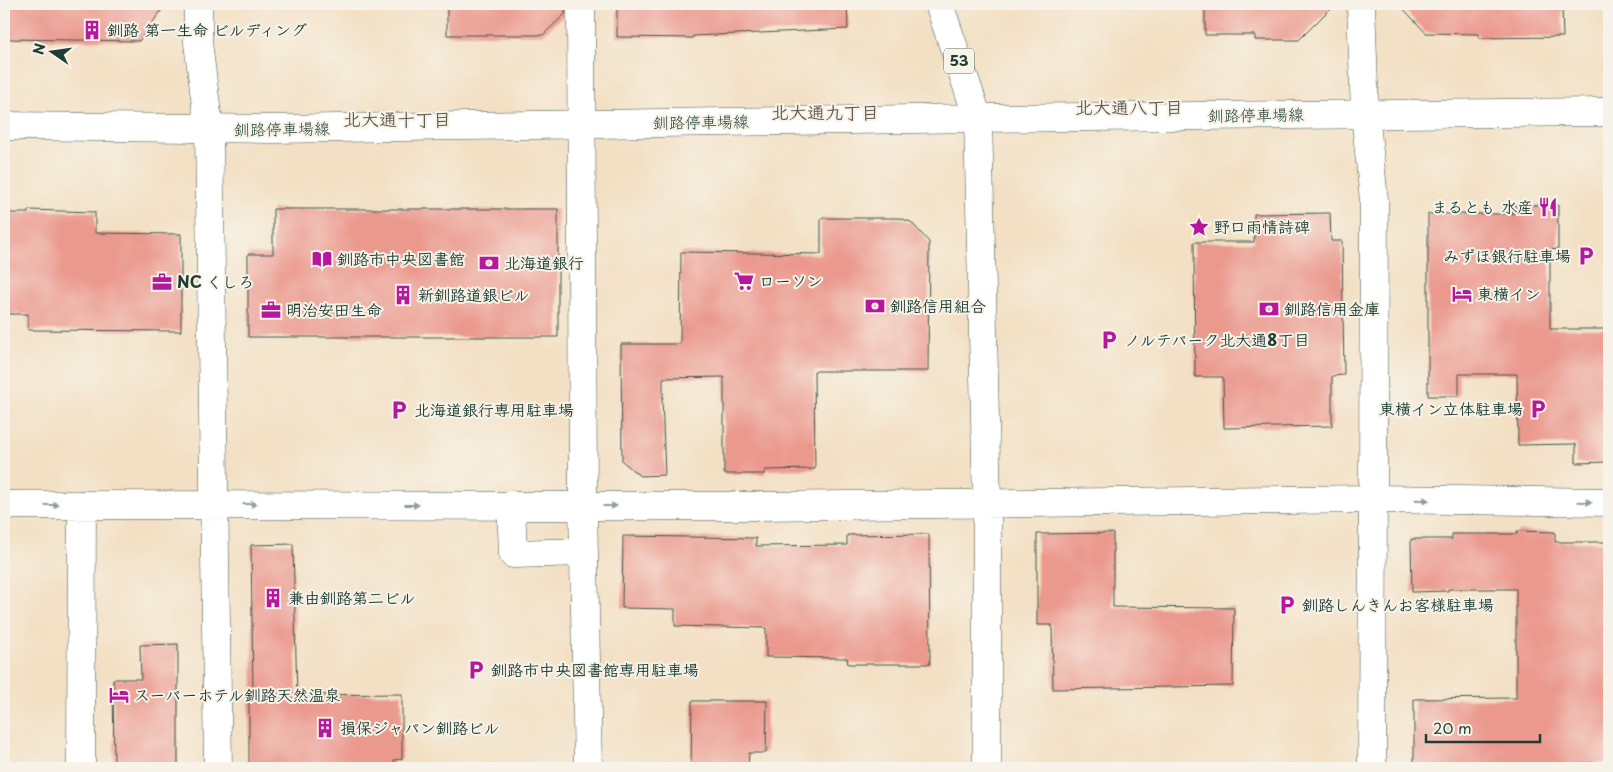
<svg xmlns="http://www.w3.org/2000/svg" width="1613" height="772" font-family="'Playpen Sans','Klee One',sans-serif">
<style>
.building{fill:#eb988d}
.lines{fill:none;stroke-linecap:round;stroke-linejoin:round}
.minor-casing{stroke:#3f554a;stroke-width:29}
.major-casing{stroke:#3f554a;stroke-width:29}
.minor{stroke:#fff;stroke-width:28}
.major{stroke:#fff;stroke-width:28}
.oneway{fill:#8f9e9a}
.labels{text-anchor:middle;stroke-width:4;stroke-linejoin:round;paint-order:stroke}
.shield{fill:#f7f3e8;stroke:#60746a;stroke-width:1}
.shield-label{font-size:15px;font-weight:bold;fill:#1f3d34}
.poi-label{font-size:16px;font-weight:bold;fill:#1f3d34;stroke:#f7f3e8;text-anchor:start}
.street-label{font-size:16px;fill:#1f3d34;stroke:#f7f3e8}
.neighbourhood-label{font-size:18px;font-weight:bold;fill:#665d53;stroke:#f7f3e8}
</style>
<rect width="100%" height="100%" fill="#f7f3e8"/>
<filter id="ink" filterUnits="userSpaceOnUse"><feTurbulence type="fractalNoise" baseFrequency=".02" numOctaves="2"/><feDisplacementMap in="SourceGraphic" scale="10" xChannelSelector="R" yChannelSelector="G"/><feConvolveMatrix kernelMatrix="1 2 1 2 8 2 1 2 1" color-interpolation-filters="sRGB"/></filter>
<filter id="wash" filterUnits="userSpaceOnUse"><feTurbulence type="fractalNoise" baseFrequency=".0096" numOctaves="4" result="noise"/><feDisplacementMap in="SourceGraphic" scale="20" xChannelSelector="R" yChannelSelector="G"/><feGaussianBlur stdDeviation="1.12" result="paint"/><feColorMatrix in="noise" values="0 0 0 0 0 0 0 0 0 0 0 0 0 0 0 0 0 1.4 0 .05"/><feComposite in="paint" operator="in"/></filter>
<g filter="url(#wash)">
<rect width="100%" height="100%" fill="#f3e0c4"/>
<g id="blocks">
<path class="building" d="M7 4H166L139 41 7 39Z
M447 4H565V14L543 35H447Z
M617 4H847L848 29 693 36V38L617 37Z
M1205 4H1335L1299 40H1255V35H1205Z
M1399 4H1562L1563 37 1479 38V34L1426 33Z
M1513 205H1558V249L1550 250V329H1609V462L1576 463V444L1518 445 1517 374H1459V396H1428V214H1513Z
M273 209H558V337H248V254H273Z
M28 210 95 212V233L181 234V331L28 330V314H4V213H28Z
M1330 213 1331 241H1342L1344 375 1332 376V426L1224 428 1223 377H1195L1194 242H1254V214Z
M821 218H899L911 222 929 242 928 371H814L815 469 765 470V474H724V377L663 378V398H662L665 475 640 476 622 461 621 344H680L681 252 821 254Z
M1517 531 1555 532V542H1609V763H1580L1581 768H1414V699L1516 698V589H1448V591L1412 592 1411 539H1452V534H1517Z
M1113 533V607L1234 608 1233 686 1053 689 1052 625H1037V534Z
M929 534 930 664H848L847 658 766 657V628L675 626V609L622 608 623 536 756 538V546L847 545V535Z
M293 544 297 695 402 694V759L394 760V768H249V696H253L251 545Z
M178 644V768H114L113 679H141L140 645Z
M692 701H767L766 753H749L748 768H691Z"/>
</g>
</g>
<g filter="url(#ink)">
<use href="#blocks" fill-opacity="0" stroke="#3f554a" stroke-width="1"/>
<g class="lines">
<defs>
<path id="minor" d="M198 4V43L209 129 218 768
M581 4 583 505 588 768
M1361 4 1365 113 1374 200 1372 768
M978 118 987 504V768
M4 505 759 506 1373 499 1609 502
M511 505 513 554 584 552
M81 768 82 505"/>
<path id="major" d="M939 4 978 118
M4 126 274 129 978 118 1609 112"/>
</defs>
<use href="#minor" class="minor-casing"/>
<use href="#major" class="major-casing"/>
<use href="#minor" class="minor"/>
<use href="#major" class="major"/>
</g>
<defs><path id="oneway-solid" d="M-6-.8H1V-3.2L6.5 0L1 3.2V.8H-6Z" transform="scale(1.25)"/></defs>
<g class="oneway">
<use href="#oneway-solid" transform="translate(1422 500) rotate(1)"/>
<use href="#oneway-solid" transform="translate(1585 502) rotate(1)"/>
<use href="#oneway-solid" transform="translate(250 504)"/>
<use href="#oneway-solid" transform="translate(52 505)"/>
<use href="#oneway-solid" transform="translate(412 505)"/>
<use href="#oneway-solid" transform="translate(610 506)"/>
</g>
</g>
<defs>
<symbol id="building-bare" viewBox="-9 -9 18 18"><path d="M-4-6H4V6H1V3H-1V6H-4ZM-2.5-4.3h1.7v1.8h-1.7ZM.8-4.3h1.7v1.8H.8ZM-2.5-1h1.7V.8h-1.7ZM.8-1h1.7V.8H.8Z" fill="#b5179e" stroke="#f7f3e8" stroke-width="2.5" paint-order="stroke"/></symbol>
<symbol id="restaurant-bare" viewBox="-9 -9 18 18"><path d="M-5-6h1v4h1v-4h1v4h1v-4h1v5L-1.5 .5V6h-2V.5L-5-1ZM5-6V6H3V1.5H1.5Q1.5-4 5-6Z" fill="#b5179e" stroke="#f7f3e8" stroke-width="2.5" paint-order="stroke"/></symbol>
<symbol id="sight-bare" viewBox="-9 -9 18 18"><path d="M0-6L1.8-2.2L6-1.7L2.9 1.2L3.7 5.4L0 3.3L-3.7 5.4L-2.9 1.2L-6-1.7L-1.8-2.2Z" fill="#b5179e" stroke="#f7f3e8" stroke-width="2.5" paint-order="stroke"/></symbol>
<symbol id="parking-bare" viewBox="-9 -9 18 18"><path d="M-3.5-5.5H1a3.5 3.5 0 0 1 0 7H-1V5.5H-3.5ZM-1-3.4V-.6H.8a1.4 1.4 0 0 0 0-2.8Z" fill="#b5179e" stroke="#f7f3e8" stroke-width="2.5" paint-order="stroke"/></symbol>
<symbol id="library-bare" viewBox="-9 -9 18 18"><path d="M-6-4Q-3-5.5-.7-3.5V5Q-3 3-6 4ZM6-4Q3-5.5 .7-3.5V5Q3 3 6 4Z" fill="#b5179e" stroke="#f7f3e8" stroke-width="2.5" paint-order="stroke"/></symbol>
<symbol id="bank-bare" viewBox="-9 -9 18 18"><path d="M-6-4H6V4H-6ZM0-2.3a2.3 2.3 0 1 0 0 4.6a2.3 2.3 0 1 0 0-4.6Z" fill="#b5179e" stroke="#f7f3e8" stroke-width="2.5" paint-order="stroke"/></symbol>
<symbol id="supermarket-bare" viewBox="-9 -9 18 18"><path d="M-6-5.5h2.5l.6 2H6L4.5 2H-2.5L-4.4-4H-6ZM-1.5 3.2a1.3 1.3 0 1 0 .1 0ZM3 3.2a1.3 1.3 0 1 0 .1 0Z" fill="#b5179e" stroke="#f7f3e8" stroke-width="2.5" paint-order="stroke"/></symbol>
<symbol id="office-bare" viewBox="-9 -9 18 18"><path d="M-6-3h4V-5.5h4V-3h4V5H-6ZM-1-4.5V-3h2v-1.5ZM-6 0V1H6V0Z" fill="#b5179e" stroke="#f7f3e8" stroke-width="2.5" paint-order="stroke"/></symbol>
<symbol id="hotel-bare" viewBox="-9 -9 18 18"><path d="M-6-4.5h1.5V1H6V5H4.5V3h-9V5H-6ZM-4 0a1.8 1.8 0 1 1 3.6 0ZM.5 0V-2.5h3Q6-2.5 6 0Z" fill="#b5179e" stroke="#f7f3e8" stroke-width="2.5" paint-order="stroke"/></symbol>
</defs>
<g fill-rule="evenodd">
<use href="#building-bare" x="78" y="16" width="28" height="28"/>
<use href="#restaurant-bare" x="1534" y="193" width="28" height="28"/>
<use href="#sight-bare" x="1185" y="213" width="28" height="28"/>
<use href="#parking-bare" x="1572" y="242" width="28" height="28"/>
<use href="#library-bare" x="308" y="245" width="28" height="28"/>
<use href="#bank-bare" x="475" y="249" width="28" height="28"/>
<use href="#supermarket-bare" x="730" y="267" width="28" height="28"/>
<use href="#office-bare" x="148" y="268" width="28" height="28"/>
<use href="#hotel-bare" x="1448" y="280" width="28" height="28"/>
<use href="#building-bare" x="389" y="281" width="28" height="28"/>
<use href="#bank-bare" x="861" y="292" width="28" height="28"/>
<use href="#bank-bare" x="1255" y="295" width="28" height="28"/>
<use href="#office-bare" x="257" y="296" width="28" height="28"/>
<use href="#parking-bare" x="1095" y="326" width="28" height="28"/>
<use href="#parking-bare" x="1524" y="395" width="28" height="28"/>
<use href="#parking-bare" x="385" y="396" width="28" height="28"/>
<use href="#building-bare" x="259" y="584" width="28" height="28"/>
<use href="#parking-bare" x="1273" y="591" width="28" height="28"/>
<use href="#parking-bare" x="462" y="656" width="28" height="28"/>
<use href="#hotel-bare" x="105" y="681" width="28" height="28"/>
<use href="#building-bare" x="311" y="714" width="28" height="28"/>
</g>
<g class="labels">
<rect class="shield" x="944" y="48.5" width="30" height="25" rx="4"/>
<g class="shield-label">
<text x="959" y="66">53</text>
</g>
<g class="poi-label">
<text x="107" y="36">釧路 第一生命 ビルディング</text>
<text x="1533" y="213" text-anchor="end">まるとも 水産</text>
<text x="1214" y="233">野口雨情詩碑</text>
<text x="1571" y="262" text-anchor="end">みずほ銀行駐車場</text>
<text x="337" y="265">釧路市中央図書館</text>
<text x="504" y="269">北海道銀行</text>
<text x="759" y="287">ローソン</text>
<text x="177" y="288">NC くしろ</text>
<text x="1477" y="300">東横イン</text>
<text x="418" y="301">新釧路道銀ビル</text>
<text x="890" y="312">釧路信用組合</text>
<text x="1284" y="315">釧路信用金庫</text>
<text x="286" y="316">明治安田生命</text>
<text x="1124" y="346">ノルテパーク北大通8丁目</text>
<text x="1523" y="415" text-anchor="end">東横イン立体駐車場</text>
<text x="414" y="416">北海道銀行専用駐車場</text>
<text x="288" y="604">兼由釧路第二ビル</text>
<text x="1302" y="611">釧路しんきんお客様駐車場</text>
<text x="491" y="676">釧路市中央図書館専用駐車場</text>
<text x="134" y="701">スーパーホテル釧路天然温泉</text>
<text x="340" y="734">損保ジャパン釧路ビル</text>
</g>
<g class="street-label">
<text transform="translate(1256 115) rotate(-1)" y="6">釧路停車場線</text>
<text transform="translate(701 122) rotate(-1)" y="6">釧路停車場線</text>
<text transform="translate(282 129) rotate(-1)" y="6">釧路停車場線</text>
</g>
<g class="neighbourhood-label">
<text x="1129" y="114">北大通八丁目</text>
<text x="825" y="119">北大通九丁目</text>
<text x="397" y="126">北大通十丁目</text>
</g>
</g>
<rect width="1613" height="772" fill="none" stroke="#f7f3e8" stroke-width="20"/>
<g transform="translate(52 52) rotate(283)" stroke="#f7f3e8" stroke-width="4" paint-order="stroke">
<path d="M0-4L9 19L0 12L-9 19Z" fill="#1f3d34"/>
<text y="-8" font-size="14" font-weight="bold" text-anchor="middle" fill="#1f3d34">N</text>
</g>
<path d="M1426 734v8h114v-8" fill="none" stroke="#1f3d34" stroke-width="2.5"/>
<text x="1433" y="734" font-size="15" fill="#1f3d34" stroke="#f7f3e8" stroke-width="4" paint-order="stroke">20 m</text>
</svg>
